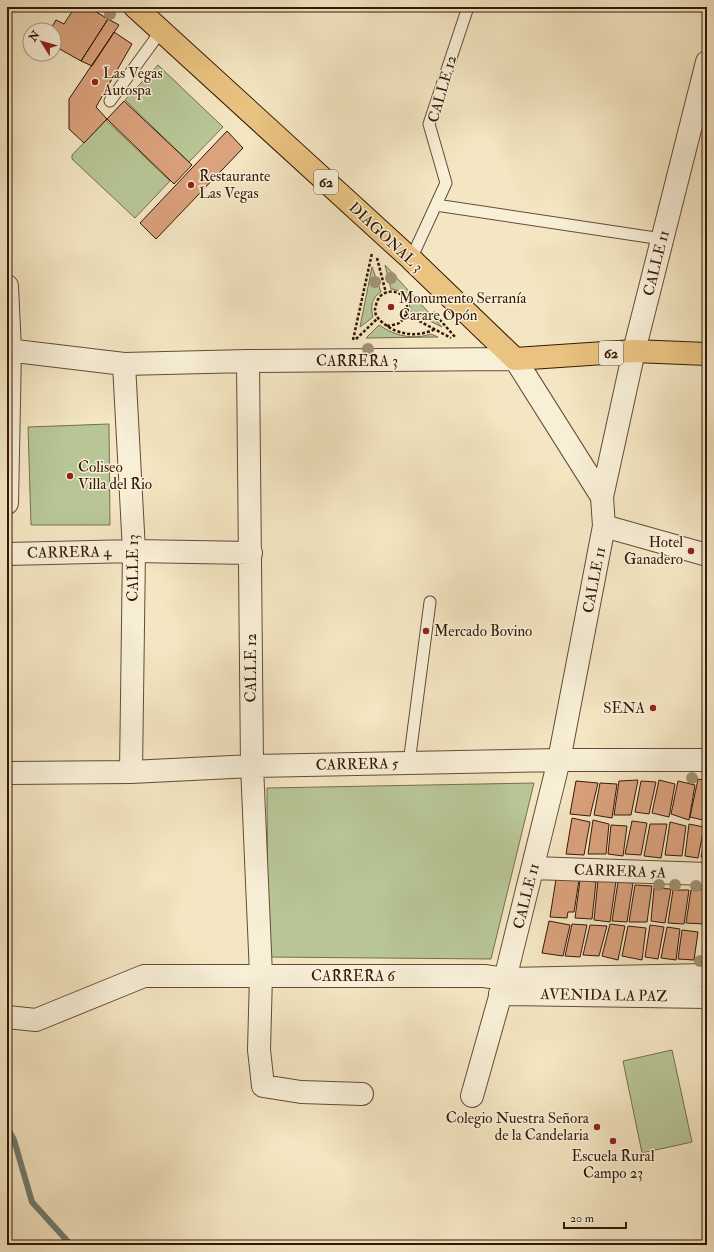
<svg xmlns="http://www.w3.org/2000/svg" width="714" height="1252" font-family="'IM FELL Double Pica',serif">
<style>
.green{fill:#b8c696;stroke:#766e50}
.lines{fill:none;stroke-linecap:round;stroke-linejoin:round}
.stream{stroke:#727c70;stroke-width:6}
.building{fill:#daa27d;stroke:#341709}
.service-casing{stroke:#644b37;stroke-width:13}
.minor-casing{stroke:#644b37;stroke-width:24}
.primary-casing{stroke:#341709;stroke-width:24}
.path{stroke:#341709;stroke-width:2.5;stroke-dasharray:3 2;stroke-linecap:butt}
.service{stroke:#f8efd7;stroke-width:11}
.minor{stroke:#f8efd7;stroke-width:22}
.primary{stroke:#eac381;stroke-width:22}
.tree{fill:#a09173}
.poi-dot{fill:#8f2418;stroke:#f8efd7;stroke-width:1.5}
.labels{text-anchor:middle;stroke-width:3;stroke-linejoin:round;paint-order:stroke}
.shield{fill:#f8efd7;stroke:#6f5847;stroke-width:1}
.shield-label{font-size:14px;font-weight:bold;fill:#341709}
.poi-label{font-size:15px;fill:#341709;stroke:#f8efd7;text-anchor:start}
.street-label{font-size:15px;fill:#341709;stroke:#f8efd7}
</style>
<rect width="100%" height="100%" fill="#f4e6c2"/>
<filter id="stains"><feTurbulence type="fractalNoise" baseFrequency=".005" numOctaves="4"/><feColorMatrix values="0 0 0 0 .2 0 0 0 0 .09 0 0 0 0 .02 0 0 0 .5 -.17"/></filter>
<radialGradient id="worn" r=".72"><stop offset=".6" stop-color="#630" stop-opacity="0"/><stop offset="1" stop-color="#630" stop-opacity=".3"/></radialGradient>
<path class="green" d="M158 65 223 127 189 162 125 100Z
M106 120 170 181 135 218 72 159V155Z
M385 265 442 327 410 311C410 298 404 290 391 289Z
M372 267 381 292C372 297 370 307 373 317L360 327Z
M379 325C395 336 413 340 431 334L438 337 366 338Z
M109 424 110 525H31L28 427Z
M534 783 491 959 268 957 267 788Z
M672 1050 692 1142 642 1153 623 1061Z"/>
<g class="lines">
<path class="stream" d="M7 1127 14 1140 32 1202 71 1245"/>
</g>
<path class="building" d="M75 7H88L108 19 81 61 56 47 58 45 54 43V30H50L56 20 64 24Z
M108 19 119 25 92 66 81 61Z
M114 32 132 44 96 107 107 119 84 143 69 129V99Z
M124 101 192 165 174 184 107 119Z
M227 131 243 148 156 239 140 223Z
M698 779 707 781V821L690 817Z
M638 780 631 815H614L619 781Z
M659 780 675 784 669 817 652 813Z
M576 781 598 783 590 816 570 814Z
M641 781 656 782 649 814 635 812Z
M678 781 695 785 689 820 671 814Z
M600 783 617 784 612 818 594 815Z
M572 818 590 822 584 855 566 854Z
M593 820 609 824 606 854H588Z
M632 821 647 823 641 855 625 854Z
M670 822 686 826 682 856 665 855Z
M650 824H667L661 858 644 856Z
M689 824 704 827 698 858 685 856Z
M611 825 627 826 623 856 608 854Z
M707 828V858L701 857Z
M556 879 579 880 574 912H568L567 918 550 917Z
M580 880 596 882 592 919 575 918Z
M598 880 616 881 610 922 594 920Z
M618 882 633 883 627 922 612 921Z
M635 885 652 886 647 922H629Z
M654 888 671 889 665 923 651 921Z
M707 889V906L704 924 686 923 691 890Z
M673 890H689L684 924 668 923Z
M549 921 570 925 563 956 542 953Z
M572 924 587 925 580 957 565 956Z
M610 924 625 926 618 960 602 956Z
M590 925 607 926 599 956 583 955Z
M650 925 664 927 658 959 645 957Z
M628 926 646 928 642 960 622 956Z
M667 927 680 929 676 960 661 958Z
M682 930 698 932 694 960 678 959Z"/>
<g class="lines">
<defs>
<path id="service" d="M110 101 161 31
M436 205 662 239
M411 259 446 183 429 124 468 7
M409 763 430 602"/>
<path id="minor" d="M7 286 10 350 7 503
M7 350 124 364 248 361 515 359 602 497
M248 361 252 766 261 975 259 1050 263 1086 301 1092 362 1094
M124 364 134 551 131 772
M604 526 707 555
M7 554 134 551 251 553
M7 773 131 772 252 766 559 760H707
M533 868 707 874
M500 994 707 997
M7 1017 36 1020 144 976H484L505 979 707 975
M472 1096 505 979 559 760 604 526 602 497 634 351 707 62"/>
<path id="primary" d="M135 7 411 259 515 359 634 351 707 354"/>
</defs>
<use href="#service" class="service-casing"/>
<use href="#minor" class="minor-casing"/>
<use href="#primary" class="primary-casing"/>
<path class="path" d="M377 258 386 293
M433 312 456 338
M406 314 451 338
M387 326C391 325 396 325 399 323 409 316 410 301 400 294 395 291 390 291 385 293 380 295 377 300 376 305 373 313 377 318 383 323 398 335 417 338 435 329
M356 339 377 319
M353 340 372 253"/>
<use href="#service" class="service"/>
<use href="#minor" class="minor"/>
<use href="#primary" class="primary"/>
</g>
<g class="tree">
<circle cx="110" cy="14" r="6"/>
<circle cx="391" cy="278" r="6"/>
<circle cx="375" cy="282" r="6"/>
<circle cx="368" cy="349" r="6"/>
<circle cx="692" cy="778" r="6"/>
<circle cx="659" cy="885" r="6"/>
<circle cx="675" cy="885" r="6"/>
<circle cx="696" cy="886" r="6"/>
<circle cx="700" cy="961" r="6"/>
</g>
<g class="poi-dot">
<circle cx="95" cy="82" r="4"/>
<circle cx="191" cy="185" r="4"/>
<circle cx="391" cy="307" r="4"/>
<circle cx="70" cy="476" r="4"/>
<circle cx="691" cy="551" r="4"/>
<circle cx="426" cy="631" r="4"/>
<circle cx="653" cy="708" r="4"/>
<circle cx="597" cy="1127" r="4"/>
<circle cx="613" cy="1141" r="4"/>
</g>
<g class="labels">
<g class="shield">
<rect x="314" y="170" width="24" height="24" rx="3"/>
<rect x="599" y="341" width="24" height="24" rx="3"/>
</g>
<g class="shield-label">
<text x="326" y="187">62</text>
<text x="611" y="358">62</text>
</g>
<g class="poi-label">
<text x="103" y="78">Las Vegas<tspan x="103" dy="17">Autospa</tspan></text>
<text x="199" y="181">Restaurante<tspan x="199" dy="17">Las Vegas</tspan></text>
<text x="399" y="303">Monumento Serranía<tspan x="399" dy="17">Carare Opón</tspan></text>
<text x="78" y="472">Coliseo<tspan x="78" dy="17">Villa del Rio</tspan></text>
<text x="683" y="547" text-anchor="end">Hotel<tspan x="683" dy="17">Ganadero</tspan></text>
<text x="434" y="636">Mercado Bovino</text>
<text x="645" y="713" text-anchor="end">SENA</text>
<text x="589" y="1123" text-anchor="end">Colegio Nuestra Señora<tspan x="589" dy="17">de la Candelaria</tspan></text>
<text x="613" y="1161" text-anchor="middle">Escuela Rural<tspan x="613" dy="17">Campo 23</tspan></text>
</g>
<g class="street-label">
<text transform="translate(442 89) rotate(-74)" y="5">CALLE 12</text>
<text transform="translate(386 237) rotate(43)" y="5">DIAGONAL 3</text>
<text transform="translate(656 263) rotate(-76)" y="5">CALLE 11</text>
<text x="357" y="366">CARRERA 3</text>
<text transform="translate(69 552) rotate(-1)" y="5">CARRERA 4</text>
<text transform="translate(133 568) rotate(-90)" y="5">CALLE 13</text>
<text transform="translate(594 580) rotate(-79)" y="5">CALLE 11</text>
<text transform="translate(251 668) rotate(-90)" y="5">CALLE 12</text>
<text transform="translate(357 764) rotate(-1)" y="5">CARRERA 5</text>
<text transform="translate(620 871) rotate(2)" y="5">CARRERA 5A</text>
<text transform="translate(526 896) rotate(-76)" y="5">CALLE 11</text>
<text x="353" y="981">CARRERA 6</text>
<text transform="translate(604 995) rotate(1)" y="5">AVENIDA LA PAZ</text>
</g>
</g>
<rect width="714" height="1252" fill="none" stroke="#f4e6c2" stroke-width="24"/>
<rect x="8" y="8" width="698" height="1236" fill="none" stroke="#341709" stroke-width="2"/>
<rect x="12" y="12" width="690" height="1228" fill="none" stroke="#341709"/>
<g transform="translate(42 42) rotate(307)"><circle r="19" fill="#f8efd7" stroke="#aa9985"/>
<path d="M0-3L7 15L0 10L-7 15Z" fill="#8f2418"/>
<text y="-6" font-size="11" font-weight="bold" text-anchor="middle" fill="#341709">N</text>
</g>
<path d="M564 1222v6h62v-6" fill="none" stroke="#341709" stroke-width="2"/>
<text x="570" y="1222" font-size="12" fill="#341709" stroke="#f8efd7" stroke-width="3" paint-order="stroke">20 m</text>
<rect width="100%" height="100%" filter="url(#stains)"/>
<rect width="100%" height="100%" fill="url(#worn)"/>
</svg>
